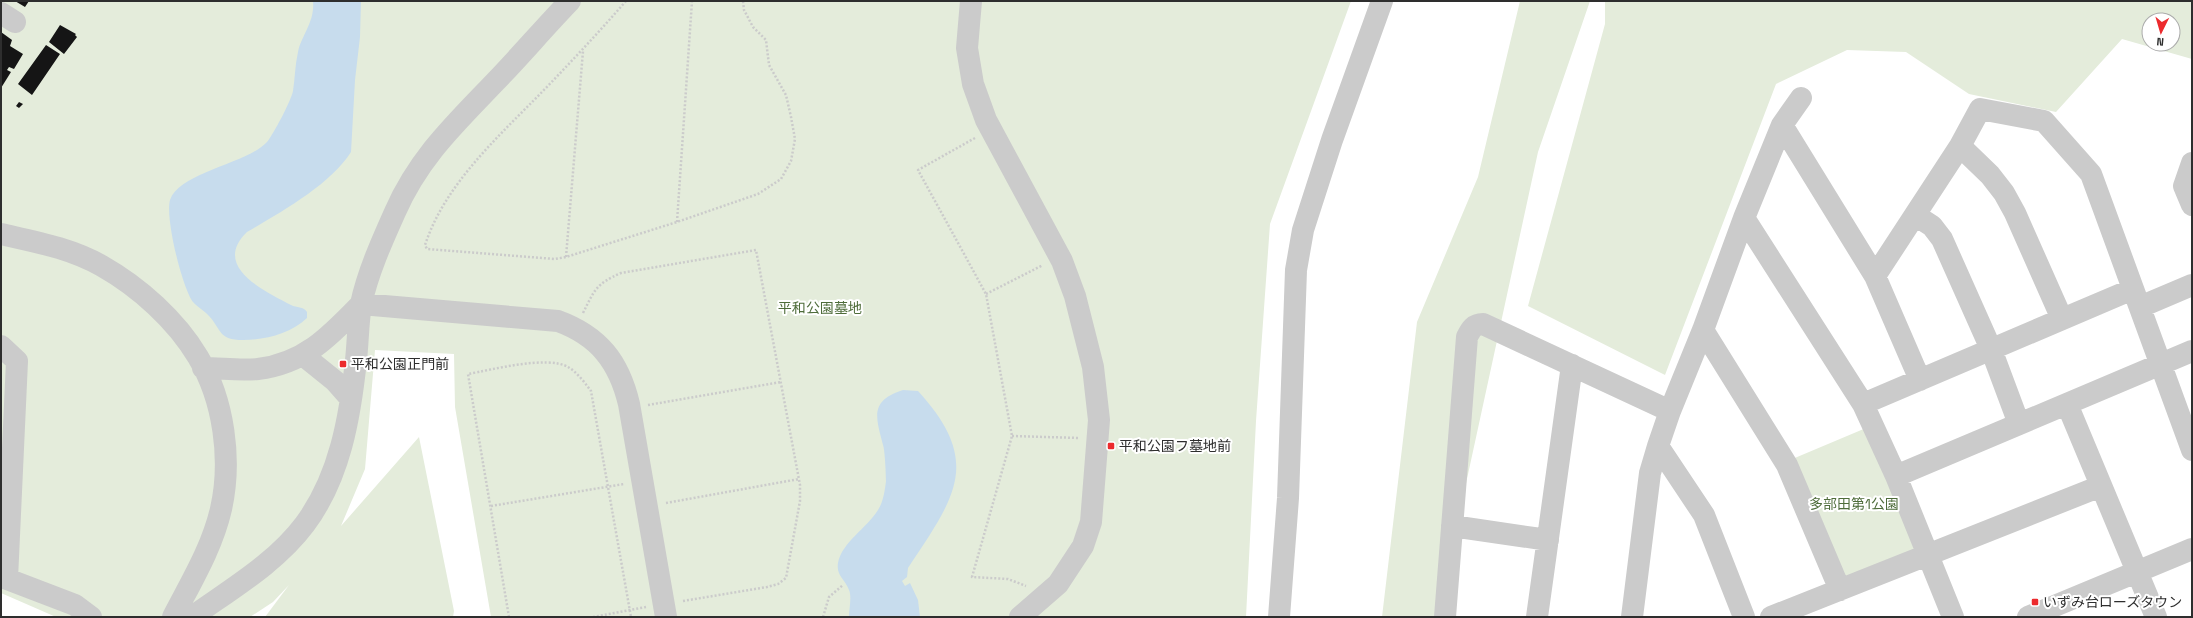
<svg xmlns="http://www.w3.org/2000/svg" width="2193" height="618" font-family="'Space Grotesk','Noto Sans JP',sans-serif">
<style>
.green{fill:#e4ecdb;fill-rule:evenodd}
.water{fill:#c7dced}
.building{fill:#151515}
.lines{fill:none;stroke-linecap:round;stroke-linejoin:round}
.path{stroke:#cbcbcb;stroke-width:2.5;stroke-dasharray:2 2;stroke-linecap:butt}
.minor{stroke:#cbcbcb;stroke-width:22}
.poi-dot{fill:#ec2a2d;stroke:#fff;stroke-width:1.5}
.labels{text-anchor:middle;stroke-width:4;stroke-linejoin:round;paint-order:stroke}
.park-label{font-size:14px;fill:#4e6c3a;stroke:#fff}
.poi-label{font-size:14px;fill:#2e2e2e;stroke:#fff;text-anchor:start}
</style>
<rect width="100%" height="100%" fill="#fff"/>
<path class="green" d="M1 1H1351L1270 224 1256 421 1246 617H491L455 407 454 354 375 350 365 469 341 526 419 437 454 611 453 617H265L289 585 273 602 250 617H56L1 593Z
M1520 1H1590L1538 152 1437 617H1382L1417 322 1478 177Z
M1605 1H2192V59L2122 39 2056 112 1969 94 1906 52 1847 50 1776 84 1665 375 1528 306 1605 24ZM2149 20H2173V44H2149Z
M1866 428 1917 548 1846 580 1790 460Z"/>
<path class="water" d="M313 1H361L360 37 355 80 351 152C330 185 281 212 247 232 211 267 265 291 291 305 297 308 303 306 307 312V318C290 334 265 340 243 340 218 340 222 330 209 316 205 311 197 307 193 302 182 287 165 218 170 200 180 172 247 164 267 142 273 135 291 101 293 91 295 78 295 65 298 52 302 34 315 22 313 1Z
M903 390 918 391C984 463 954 498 908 568L907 577 902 581 905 586 910 583 918 600 920 617H849C849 609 852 597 849 590 845 579 836 576 838 563 842 542 867 528 878 510 883 503 885 490 886 481 886 476 885 450 883 445 876 417 869 401 903 390Z"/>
<path class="building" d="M15 1H29L25 7Z
M60 25 76 34 75 35 77 37 64 54 49 42Z
M1 32 12 40 10 46 23 54 14 69 9 67 7 70 11 72 1 88Z
M46 45 60 54 32 95 18 84Z
M19 102 23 104 19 108 16 106Z"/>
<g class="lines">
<path class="path" d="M626 1C599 32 571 62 542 92 498 137 445 184 425 245L427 249 555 259 566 257 677 222 758 194 781 179 791 161 795 139 791 117 786 95 769 65 766 40 753 27 744 10 743 1
M975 138 918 170 986 294 1012 436 972 577 1008 579 1026 586
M677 222 692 1
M566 257 583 51
M986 294 1043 265
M583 313C595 289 596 284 621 273L756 250 800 485V501L786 578 778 584 767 587 683 601
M648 405 781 382
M1012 436 1079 438
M666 503 799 479
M491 506 624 484
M509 617 468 374C491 370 547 355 568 367 577 372 585 383 591 391L631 617
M593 617 646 607
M823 617 829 597 843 585"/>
<path class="minor" d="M971 1 967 48 973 84 986 120 1062 261 1075 296 1093 367 1099 420 1091 522 1083 546 1058 584 1020 617
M1 13 15 22
M1782 125 1875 276 1920 380
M1960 146 1990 175 2004 193 2015 213 2062 319
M2192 163 2184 186 2192 205
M1915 215 1932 226 1942 239 1991 349 2019 424
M1744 218 1863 404 1896 476 1953 617
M1 234C36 242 70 248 102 266 139 287 176 320 198 357 224 400 232 460 221 509 212 548 191 582 173 617
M1875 276 1960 146 1980 109 2044 121 2091 174 2192 450
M361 304 558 321C599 336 619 362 629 404L666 617
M2140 307 2192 285
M1703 330 1787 465 1840 590
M1 346 17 361 7 579 75 605 91 617
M304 356 335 381 350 398
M203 368C221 368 240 371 258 369 305 363 330 336 361 304
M1863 404 2133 289
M2067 404 2156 617
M1658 446 1704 515 1744 617
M1896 476 2192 351
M1452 526 1548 540
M192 617C231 589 276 563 305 524 340 477 350 417 356 360 358 342 358 322 361 304 368 272 382 241 395 212 419 157 456 123 496 81 521 55 545 27 570 1
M1279 617 1288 498 1296 270 1303 230 1332 140 1382 1
M1445 617 1467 337C1471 329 1474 324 1483 324L1670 411
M1537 617 1572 365
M1632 617 1650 473 1658 446 1670 411 1703 330 1744 218 1782 125 1801 98
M1771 617 2101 486
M2028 617 2192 549"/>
</g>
<g class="poi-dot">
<rect x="339" y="360" width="8" height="8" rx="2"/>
<rect x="1107" y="442" width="8" height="8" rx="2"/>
<rect x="2031" y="598" width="8" height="8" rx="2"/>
</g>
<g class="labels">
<g class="park-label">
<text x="820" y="313">平和公園墓地</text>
<text x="1854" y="509">多部田第1公園</text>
</g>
<g class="poi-label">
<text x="351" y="369">平和公園正門前</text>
<text x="1119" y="451">平和公園フ墓地前</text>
<text x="2043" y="607">いずみ台ローズタウン</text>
</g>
</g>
<rect width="2193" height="618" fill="none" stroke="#2e2e2e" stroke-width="4"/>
<g transform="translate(2161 32) rotate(185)"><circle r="19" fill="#ffffff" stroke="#ababab"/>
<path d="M0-3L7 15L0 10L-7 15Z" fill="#ec2a2d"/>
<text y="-6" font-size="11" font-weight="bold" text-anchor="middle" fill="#2e2e2e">N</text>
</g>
</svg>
